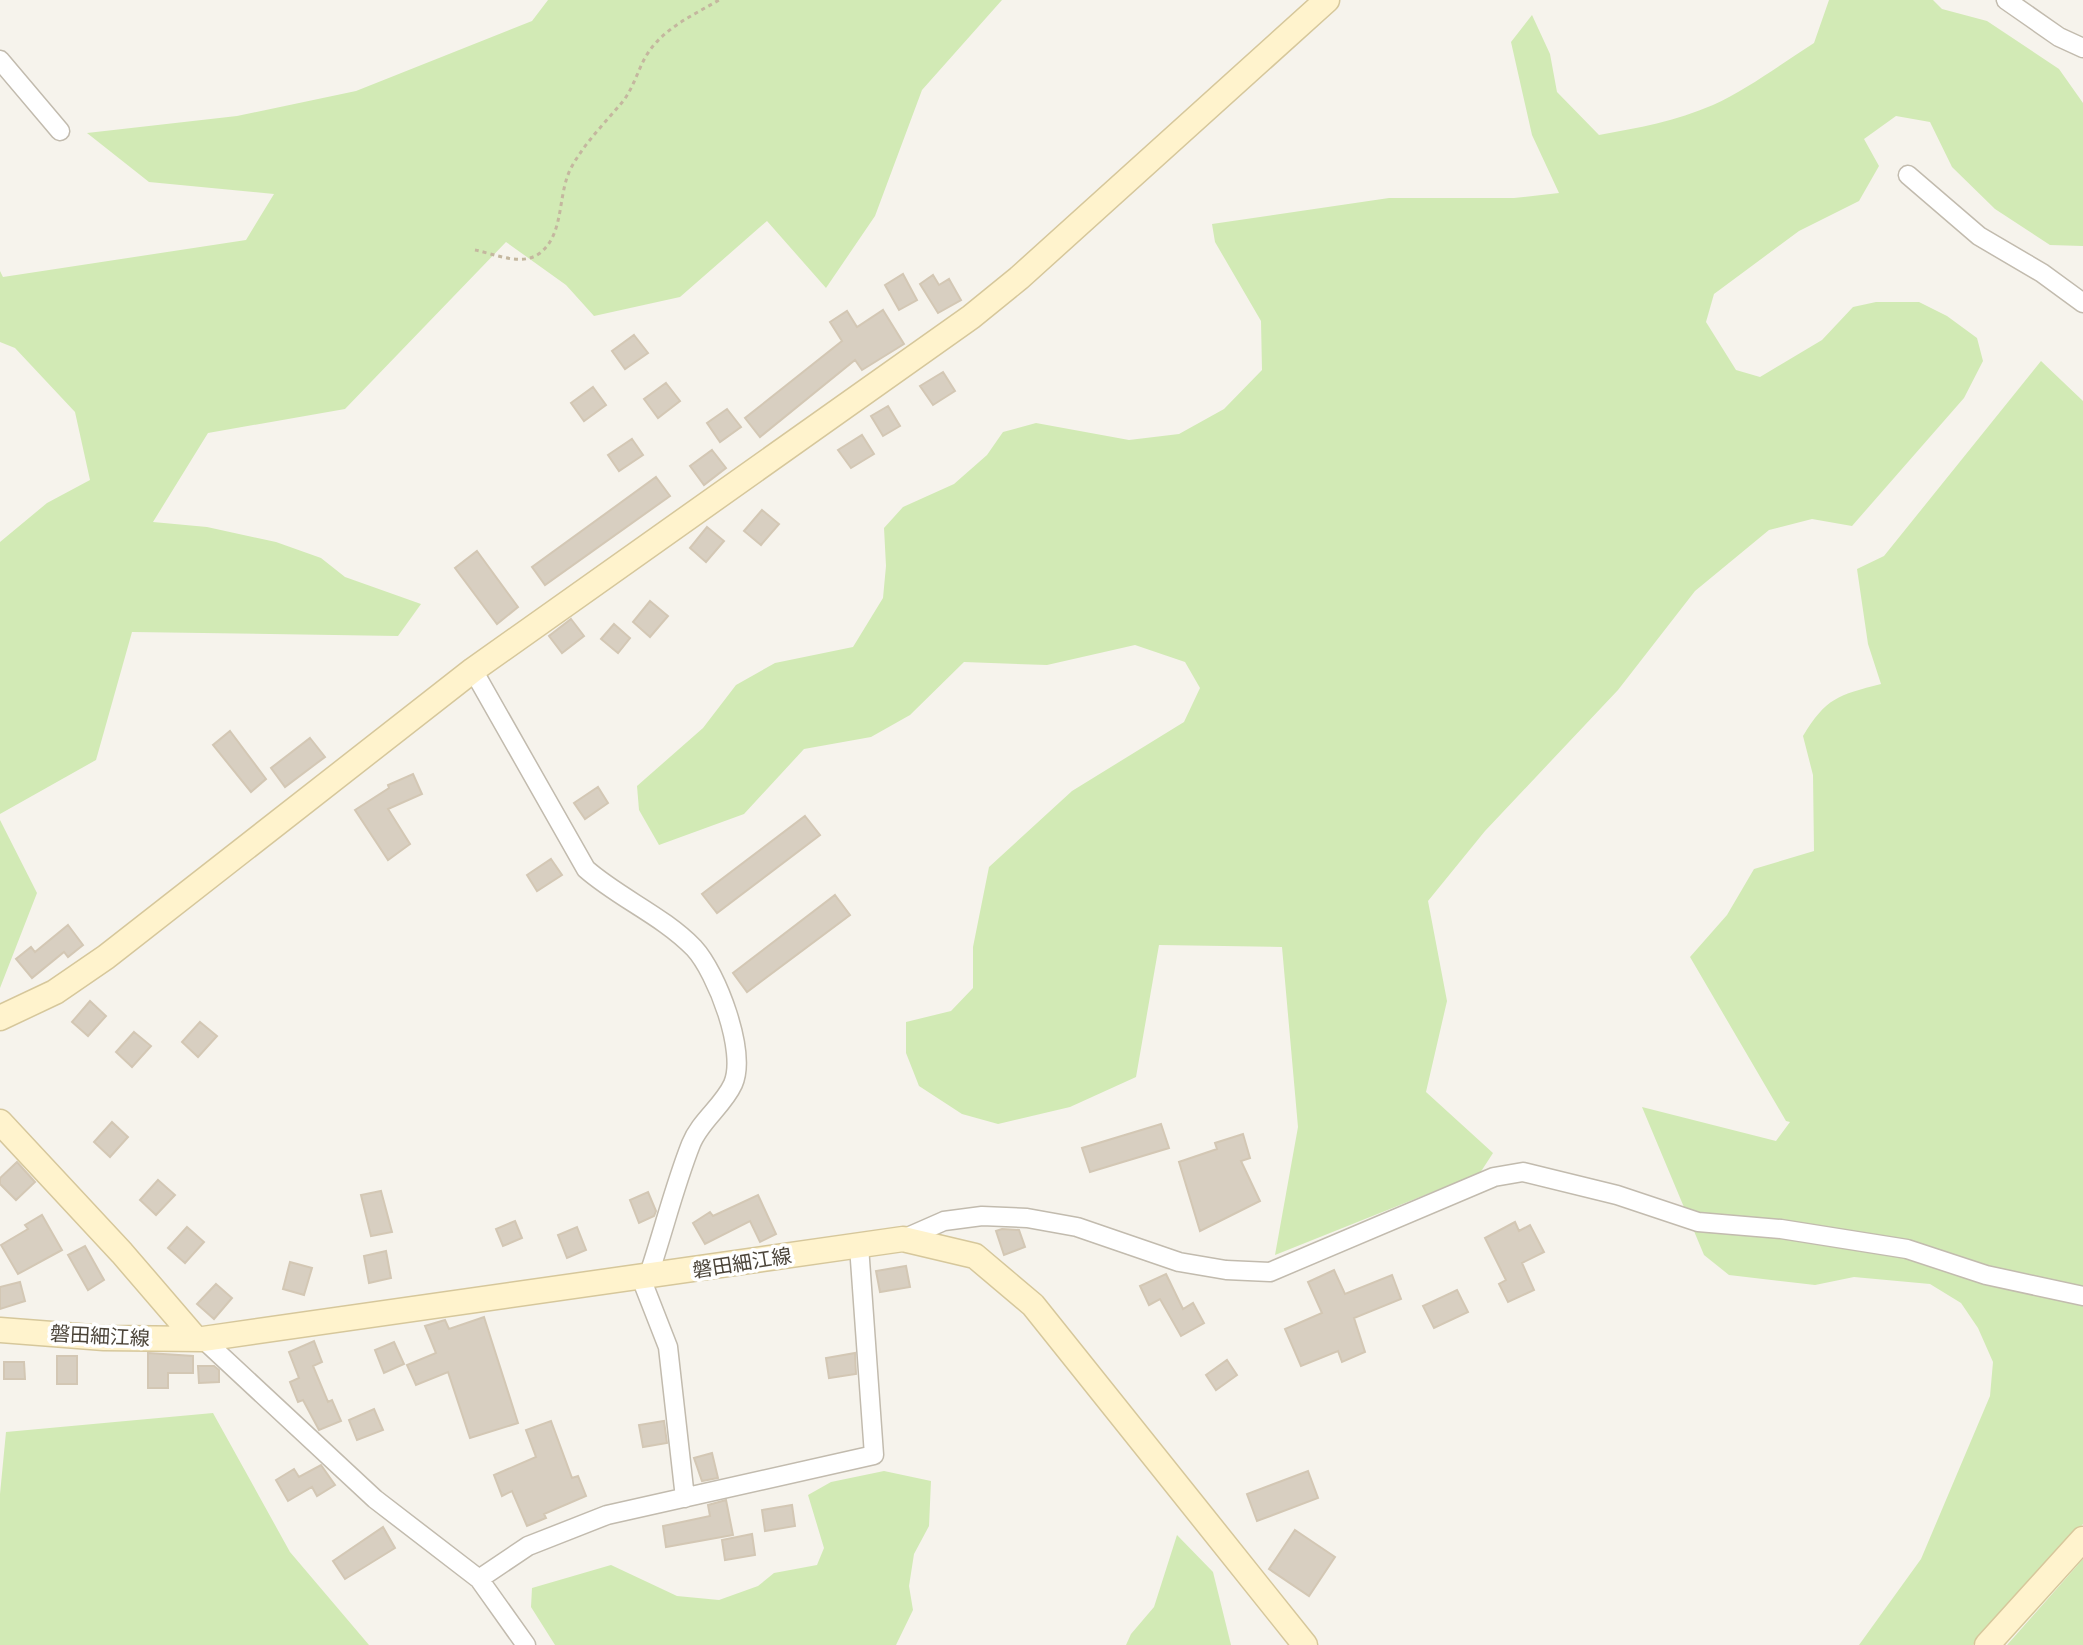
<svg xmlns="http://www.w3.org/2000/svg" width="2083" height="1645" font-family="'DM Sans','Noto Sans JP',sans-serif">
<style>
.green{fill:#d2eab5}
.building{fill:#d8cfc1;stroke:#d3c7b4;stroke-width:2}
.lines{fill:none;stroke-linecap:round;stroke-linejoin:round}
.street-casing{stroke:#c2bbae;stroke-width:21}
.secondary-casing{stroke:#d6c79b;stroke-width:27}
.path{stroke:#c4b79f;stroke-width:3;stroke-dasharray:4 4;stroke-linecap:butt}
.street{stroke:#fff;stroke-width:18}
.secondary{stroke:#fff3cd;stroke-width:24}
.labels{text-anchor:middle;stroke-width:7;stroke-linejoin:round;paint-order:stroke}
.street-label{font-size:20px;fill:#4b4439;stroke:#fff}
</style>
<rect width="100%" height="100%" fill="#f6f3ec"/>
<path class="green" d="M548 0H1002L922 90 875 216 826 288 767 221 680 297 594 316 566 285 506 242 345 409 208 433 153 522 207 527 276 542 321 558 345 577 421 604 398 636 132 632 96 760 0 814V542L47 503 90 480 75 412 15 348 0 342V271L3 277 246 240 274 194 149 182 87 133 237 116 356 91 532 21Z
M1829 0H1933L1942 9 1987 21 2059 69 2083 103V246L2050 245 1995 209 1952 167 1930 122 1896 116 1864 139 1879 166 1859 201 1799 231 1714 294 1706 322 1736 370 1760 377 1822 340 1853 307 1876 302H1919L1947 316 1977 338 1983 361 1964 398 1852 526 1812 519 1769 530 1695 591 1618 690 1485 831 1428 901 1447 1001 1426 1092 1493 1153 1480 1173 1275 1255 1298 1127 1282 947 1159 945 1136 1077 1070 1107 998 1124 962 1114 919 1086 906 1053V1022L951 1011 973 988V947L989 867 1072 791 1184 722 1200 688 1185 662 1135 645 1047 665 964 662 910 715 871 737 804 749 744 814 659 845 639 810 637 786 703 728 736 685 775 663 853 647 883 598 886 566 884 528 903 507 954 484 987 455 1003 432 1036 423 1129 440 1179 434 1224 409 1262 370 1261 321 1215 242 1212 224 1389 198H1514L1559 193 1532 135 1511 42 1532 15 1550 54 1557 92 1599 135C1638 128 1676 121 1713 105 1748 89 1781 64 1814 43Z
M2041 361 2083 401V1524L1973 1645H1859L1921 1559 1990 1396 1993 1362 1978 1328 1961 1303 1930 1284 1854 1277 1815 1285 1729 1275 1704 1255 1642 1107 1776 1141 1790 1122 1786 1121 1690 957 1727 915 1754 869 1814 851 1813 775 1803 736C1826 698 1838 695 1881 684L1868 644 1857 569 1884 556Z
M0 820 37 893 0 988Z
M213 1413 290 1552 369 1645H0V1494L6 1432Z
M884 1471 931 1481 929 1526 914 1554 909 1586 913 1610 896 1645H555L531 1607 532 1588 611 1565 677 1596 719 1600 758 1586 774 1573 817 1565 824 1548 808 1495 831 1482Z
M1177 1535 1213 1572 1231 1645H1126L1131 1634 1154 1607Z
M2083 1559V1645H2007Z"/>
<path class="building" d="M903 274 917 300 899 310 885 285Z
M933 275 939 285 949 279 961 300 938 313 920 284Z
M883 310 904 344 862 370 855 360 760 437 745 418 842 341 830 322 847 311 857 327Z
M634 335 648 353 625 369 612 351Z
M943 372 955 391 933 405 920 386Z
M666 383 680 401 658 418 644 399Z
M593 387 606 405 584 421 571 403Z
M888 406 900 426 883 436 871 416Z
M727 409 741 427 720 442 707 423Z
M862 435 874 454 851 468 838 450Z
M632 439 643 455 619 471 608 455Z
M712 450 726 468 704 485 690 466Z
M656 477 670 496 545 585 532 567Z
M762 510 779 524 761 545 744 531Z
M707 527 724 541 706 562 690 548Z
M477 551 518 607 497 624 455 568Z
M650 601 668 616 650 637 633 622Z
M571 619 584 636 562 653 549 636Z
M614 624 630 638 618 653 601 639Z
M230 731 266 779 251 792 213 745Z
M310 738 325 757 285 787 271 768Z
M413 774 422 794 388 809 410 844 388 860 355 810 389 788 388 785Z
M598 787 608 803 585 819 574 803Z
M805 816 820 835 717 913 702 894Z
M551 859 562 875 537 891 527 875Z
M835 895 850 915 747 992 733 973Z
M68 925 83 945 68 957 64 952 32 978 16 959 31 947 35 952Z
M90 1001 106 1016 88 1036 72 1022Z
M200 1022 217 1036 198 1057 182 1042Z
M134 1032 151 1046 132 1067 116 1052Z
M112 1122 128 1137 110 1157 94 1142Z
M1161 1124 1169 1148 1090 1172 1082 1148Z
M1243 1134 1250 1158 1241 1161 1260 1201 1200 1231 1179 1162 1217 1149 1215 1143Z
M17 1162 35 1182 16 1200 0 1184V1178Z
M158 1180 175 1195 156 1215 140 1200Z
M381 1191 392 1232 371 1236 361 1195Z
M648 1192 656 1211 654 1216 639 1223 630 1200Z
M758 1195 776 1234 760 1242 750 1221 705 1244 693 1223 710 1212 713 1216Z
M42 1215 62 1250 18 1274 1 1245 28 1229 25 1225Z
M515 1221 522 1238 503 1246 496 1229Z
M1515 1222 1519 1231 1530 1225 1544 1252 1522 1263 1534 1290 1508 1302 1499 1284 1506 1280 1485 1238Z
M187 1227 204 1242 185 1263 168 1248Z
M577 1227 586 1250 567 1258 558 1235Z
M1002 1229 1019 1230 1025 1247 1004 1255 996 1231Z
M85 1246 104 1280 88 1290 68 1255Z
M386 1251 391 1278 369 1283 364 1256Z
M290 1262 312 1268 304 1295 283 1289Z
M906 1266 910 1287 880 1292 876 1271Z
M1334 1270 1345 1294 1392 1275 1401 1299 1354 1318 1365 1352 1342 1362 1338 1351 1301 1366 1285 1329 1322 1313 1308 1282Z
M1166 1274 1183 1309 1193 1303 1204 1323 1181 1336 1160 1299 1149 1305 1140 1286Z
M20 1282 25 1301 0 1309V1287Z
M216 1284 232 1298 214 1319 197 1304Z
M1457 1290 1468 1312 1434 1328 1423 1306Z
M484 1317 518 1423 470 1438 448 1372 416 1385 407 1365 436 1353 425 1326 445 1320 449 1329Z
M314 1341 322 1362 313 1366 328 1402 332 1400 341 1421 319 1430 303 1400 298 1402 290 1382 299 1378 289 1352Z
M394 1342 404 1364 384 1373 375 1350Z
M148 1353 193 1356V1373H168V1388H148Z
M855 1353 856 1374 829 1378 826 1358Z
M57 1356H77V1384H57Z
M1227 1360 1237 1375 1216 1390 1206 1375Z
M4 1362H24L25 1379H4Z
M198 1366H214L219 1370V1382L199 1383Z
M374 1409 383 1430 357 1440 349 1420Z
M551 1421 572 1478 578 1476 586 1496 544 1514 546 1518 527 1526 512 1491 502 1496 494 1475 536 1457 526 1430Z
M664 1421 667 1443 643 1447 639 1425Z
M712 1453 718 1478 702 1481 694 1458Z
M321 1465 335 1485 317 1496 312 1487 288 1501 276 1480 294 1469 299 1477Z
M1308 1471 1318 1498 1257 1521 1247 1494Z
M726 1500 733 1535 666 1547 663 1526 710 1516 708 1505Z
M792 1505 795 1526 765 1531 762 1510Z
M383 1527 395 1548 345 1579 333 1561Z
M1295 1530 1335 1557 1309 1596 1269 1569Z
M752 1534 755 1555 725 1560 722 1540Z"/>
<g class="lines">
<defs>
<path id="street" d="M2006 0 2059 37 2083 48
M0 60 60 131
M1908 175 1979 236 2042 273 2083 303
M473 670 586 869C619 898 663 916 694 948 717 973 747 1052 733 1084 723 1106 700 1121 691 1144 674 1187 663 1233 648 1277
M903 1239 944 1221 982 1216 1027 1218 1077 1227 1179 1262 1226 1270 1270 1272 1494 1177 1523 1172 1617 1195 1698 1222 1781 1229 1907 1249 1986 1275 2083 1296
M641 1278 668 1347 685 1498
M203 1339 375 1499 479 1579 526 1645
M479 1579 528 1546 607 1515 874 1455 859 1246"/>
<path id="secondary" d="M0 1018 55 992 106 957 473 670 971 317 1019 278 1327 0
M0 1122 122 1253 196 1339
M0 1330 104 1338 203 1339 903 1239 975 1256 1033 1305 1305 1645
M1987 1645 2083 1539"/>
</defs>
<use href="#street" class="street-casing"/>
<use href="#secondary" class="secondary-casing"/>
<path class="path" d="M475 250C495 254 522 267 540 253 565 233 557 195 571 168 585 142 606 122 624 100 634 86 638 70 646 56 663 28 692 16 719 0"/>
<use href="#street" class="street"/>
<use href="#secondary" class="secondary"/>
</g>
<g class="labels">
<g class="street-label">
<text transform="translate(742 1263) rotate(-9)" y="7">磐田細江線</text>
<text transform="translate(100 1336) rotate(3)" y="7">磐田細江線</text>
</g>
</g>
</svg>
